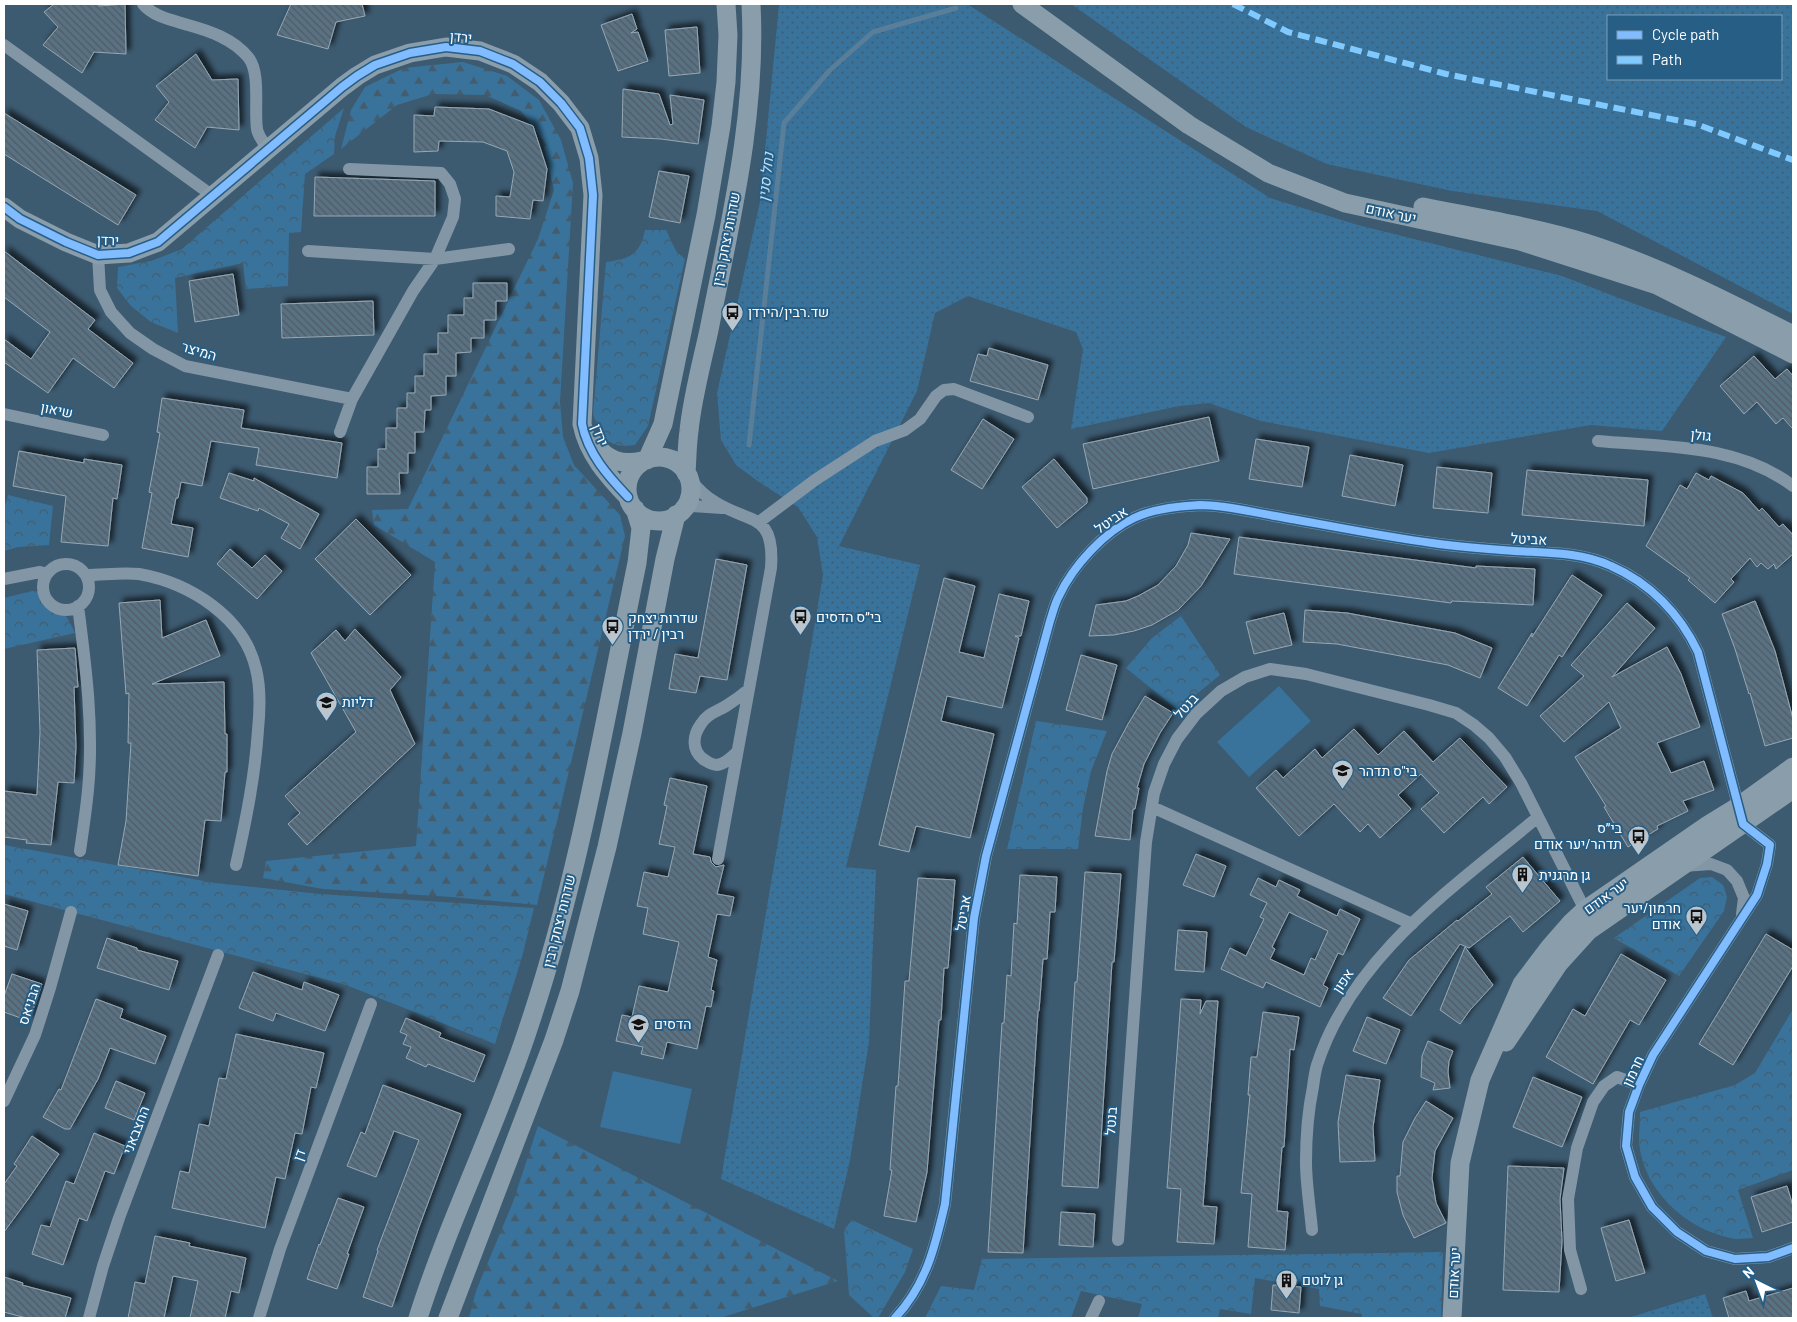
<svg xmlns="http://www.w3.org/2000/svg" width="1797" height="1322" font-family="Barlow,Heebo,sans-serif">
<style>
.grass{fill:url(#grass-dots);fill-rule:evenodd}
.forest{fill:url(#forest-firs)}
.park{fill:url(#park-crowns)}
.garden{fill:#39739b}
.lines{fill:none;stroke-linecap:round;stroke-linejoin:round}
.stream{stroke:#587e99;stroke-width:5}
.building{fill:url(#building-back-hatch);stroke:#96a8b4;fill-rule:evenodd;filter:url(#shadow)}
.street{stroke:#8396a6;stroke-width:12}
.secondary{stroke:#8a9dab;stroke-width:19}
.quiet{stroke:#80caff;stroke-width:6;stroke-dasharray:12 6;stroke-linecap:butt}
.cycleway-casing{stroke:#265e86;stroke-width:11}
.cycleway{stroke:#80bcff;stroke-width:8}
.labels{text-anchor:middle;stroke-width:4;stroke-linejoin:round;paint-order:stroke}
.street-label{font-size:14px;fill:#fff;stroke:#265e86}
.poi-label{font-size:14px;fill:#fff;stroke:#265e86;text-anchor:start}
.water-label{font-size:15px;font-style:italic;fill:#bddcf0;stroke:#265e86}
</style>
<defs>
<pattern id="grass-dots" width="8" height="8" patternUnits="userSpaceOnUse" patternTransform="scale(1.25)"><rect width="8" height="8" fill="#39739b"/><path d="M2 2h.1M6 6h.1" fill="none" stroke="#445c6c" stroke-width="1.8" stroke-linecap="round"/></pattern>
<pattern id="forest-firs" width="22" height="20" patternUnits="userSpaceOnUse" patternTransform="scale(1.25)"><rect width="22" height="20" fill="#39739b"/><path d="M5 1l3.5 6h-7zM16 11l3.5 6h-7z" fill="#445c6c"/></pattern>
<pattern id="park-crowns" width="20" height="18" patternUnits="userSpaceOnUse" patternTransform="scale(1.25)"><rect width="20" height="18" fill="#39739b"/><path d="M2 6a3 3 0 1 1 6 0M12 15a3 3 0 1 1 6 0" fill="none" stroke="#445c6c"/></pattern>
<pattern id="building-back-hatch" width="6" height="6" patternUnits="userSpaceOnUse" patternTransform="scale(1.25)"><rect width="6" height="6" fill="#597183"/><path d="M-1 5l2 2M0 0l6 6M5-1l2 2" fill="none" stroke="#515b62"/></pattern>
<filter id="shadow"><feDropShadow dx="4.5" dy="-4.5" stdDeviation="2.5" flood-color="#0009"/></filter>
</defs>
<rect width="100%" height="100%" fill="#3c5a70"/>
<path class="grass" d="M786 4H967L1270 198 1358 225 1562 276 1632 303 1726 337 1662 431 1591 425 1429 453 1261 421 1209 403 1179 406 1071 429 1083 349 1076 332 968 296 935 313 917 391 839 546 920 565 846 867 876 870 869 1042 850 1160 834 1229 721 1179 823 575 817 537 798 507 759 482 736 465 721 440 717 393 760 202 779 5Z
M1071 4H1793V314L1597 211 1452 191 1327 164 1246 127ZM1608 16H1781V79H1608Z
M1705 1294 1713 1318H1628Z"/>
<path class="forest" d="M463 62 507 76 539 100 561 140 573 183 560 402 563 437 574 465 620 515 625 536 537 905 452 897 323 889 263 878 266 861 416 846 435 562 374 525 372 510 408 509 538 239 554 190 542 139 521 111 485 95 433 94 397 105 341 149 351 110 365 87 404 68Z
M538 1126 838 1281 720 1318H469L476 1291 513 1202Z"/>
<path class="park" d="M344 108 335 136 334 154 305 174 301 232 289 233 288 286 246 289 243 263 175 278 178 333 151 322 131 306 117 288 118 267 151 261 182 249Z
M645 230H666L676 251 685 259 648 426 635 445C609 449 600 438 593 414L606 262C629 259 640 255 645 230Z
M8 495 53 506 49 545 18 547 4 551V510Z
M32 591C36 591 42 592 45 593 57 600 70 621 75 633L4 649V598Z
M1181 616 1220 675 1198 693 1179 711 1126 668 1152 638Z
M1036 721 1107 731 1091 771 1083 808 1078 849H1007Z
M4 845 215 883 320 894 534 908 522 957 495 1044 346 985 4 894Z
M1712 877 1723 885 1727 897 1724 911 1679 976 1614 938 1700 878Z
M1793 1009V1170L1738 1190 1753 1238C1746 1238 1737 1240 1730 1238 1685 1228 1644 1191 1639 1143 1639 1133 1640 1122 1640 1112L1735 1085 1755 1073Z
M852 1220 913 1249 905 1272 878 1318H874L849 1295 844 1230Z
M1443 1252 1441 1318H1362V1314L1320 1306 1319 1289 1255 1278 1251 1314 1220 1309 1218 1318H1138L1142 1304 1081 1291 1071 1318H925L941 1286 974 1290 982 1259Z"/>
<path class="garden" d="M1279 686 1311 721 1249 777 1217 742Z
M613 1071 692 1089 680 1144 600 1127Z"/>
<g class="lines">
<path class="stream" d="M749 445 784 123 830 70 873 32 956 8"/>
</g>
<path class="building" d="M54 4H98L99 6 125 4 126 54 94 52 82 73 43 45 58 27 44 12Z
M291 4H362L365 16 336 22 328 49 277 35Z
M632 14 637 29 631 33 638 32 648 61 618 71 601 25Z
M697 27 700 73 669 76 665 30Z
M196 54 212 80 238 79 239 130 207 127 195 148 155 120 169 102 156 86Z
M623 89 659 94 670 125 673 124 670 95 704 100 698 144 661 139 622 137Z
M435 107 489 109 533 126 547 169 543 201 533 200 530 219 496 216V196L510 197 514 172 507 151 483 142 439 141 438 151 414 152V115L434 116Z
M4 113 136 195 118 225 4 154Z
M659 171 689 176 680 223 649 217Z
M315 177 435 181V216H314Z
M4 251 95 320 88 329 133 363 114 388 73 358 48 393 4 362V339L31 359 50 332 4 297Z
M233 274 239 315 195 322 189 281Z
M473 283H507V301H496V320H484V338H471V352L456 353V376H446V395L431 396V410H425L424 432H415V453H408V473H399L400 494H367V467H378V449H386V428H397V408H407V393H415V376H424V354H438V333H448V315H464V298H473Z
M373 301 374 335 282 338 281 304Z
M989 348 1048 365 1038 400 970 381 978 354 987 356Z
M1754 356 1775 379 1787 369 1793 376V429L1783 418 1776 424 1757 402 1744 414 1720 386Z
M162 398 244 410 241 428 342 443 337 478 256 465 259 448 211 441 202 486 181 482 178 498H176L171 524 193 528 188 557 142 548 152 493 149 492 160 433 157 432Z
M1209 417 1219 461 1093 489 1083 444Z
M983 419 1014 439 982 489 951 470Z
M1256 439 1309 447 1302 487 1249 479Z
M19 451 84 463V459L122 465 117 499 113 498 108 546 61 542 66 496 13 486Z
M1350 455 1403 465 1395 506 1342 496Z
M1054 459 1087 498V503L1057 528 1022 487Z
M1437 467 1492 473 1488 513 1433 508Z
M1527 470 1648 480 1644 526 1522 515Z
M229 473 254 481V478L319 514 300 549 281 538 289 524 259 508 258 511 220 498Z
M1696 473 1709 480 1711 476 1743 493 1759 511 1762 508 1779 527 1783 524 1793 535V554L1776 569 1774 564 1768 569 1761 563 1757 567 1750 558 1731 579 1734 582 1715 603 1688 580 1690 578 1646 546 1680 485 1687 489Z
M356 519 411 575 370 615 315 559Z
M1191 533 1230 539 1201 586 1178 610 1152 625 1134 631 1114 635 1089 636 1096 605 1126 601 1138 596 1158 585 1176 566 1188 545Z
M1239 537 1476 568V566L1535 569 1533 605 1452 601 1451 603 1234 574Z
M230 549 252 568 265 555 282 571 257 599 217 564Z
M716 559 747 565 727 680 700 676 696 693 669 689 675 654 698 658Z
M1572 575 1602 595 1562 657 1559 655 1527 706 1498 688 1532 633V637Z
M944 578 975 586 959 652 984 658 999 594 1029 601 1021 636H1015L1019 638 1002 708 947 696 941 721 994 734 970 838 916 826 909 852 879 845Z
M160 600 162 638 206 620 220 656 152 684 224 682 225 734H227V772H225L221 821 205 820 198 876 118 865 126 821 131 743H128L129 693 126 694 119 603Z
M1755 601 1775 651 1793 719V738L1765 746 1750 693 1749 694 1735 649 1722 614Z
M1627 603 1655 628 1612 677 1667 647 1681 674 1700 727 1657 743 1671 773 1704 761 1714 790 1683 801 1688 811 1657 826 1658 829 1628 847 1604 807 1606 806 1575 757 1621 728 1609 702 1564 742 1540 716 1584 676 1571 665Z
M1305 610 1347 613 1455 633 1492 648 1480 678 1448 665 1337 644 1303 642Z
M1284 613 1292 645 1254 654 1246 622Z
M355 629 401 677 390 690 415 744 307 845 288 824 300 813 285 796 356 732 311 653 336 630 345 641Z
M75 648 78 687H74L76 747 74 783 58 782 51 845 26 843 27 840 4 837V791L37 795 40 732 37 650Z
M1081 655 1117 665 1102 720 1066 710Z
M1145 696 1173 713 1160 733 1144 764 1137 788H1139L1135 809H1133L1130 840 1095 836 1107 771 1112 754 1128 724Z
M1354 729 1378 755 1404 731 1433 762 1460 738 1507 787 1489 804 1483 797 1444 833 1421 809 1439 793 1421 774 1398 795 1411 809 1380 838 1368 824 1360 832 1334 804 1299 836 1256 788 1276 770 1283 778 1315 749 1322 758Z
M670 778 707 786 693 854 710 857 711 862 716 867 724 865 717 894 734 897 730 916 717 914 708 957 717 960 711 990 714 991 711 1007 706 1006 697 1049 667 1042 663 1059 641 1054 643 1047 616 1041 622 1015 632 1017 639 986 668 992 679 942 643 934 648 908 637 906 644 872 668 877 675 847 659 844 667 806 664 805Z
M1196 854 1226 866 1214 897 1183 885Z
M1523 857 1560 901 1523 932 1510 916 1469 948 1460 944 1411 1016 1383 998 1409 960 1457 920 1458 921 1492 894 1486 887Z
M1085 872 1121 874 1114 962H1112L1098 1188 1062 1186 1075 982H1077Z
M1020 875 1057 877 1055 912H1050L1047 959H1043L1039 1011H1038L1023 1253 988 1252 1002 1023H1004L1007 975 1011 976 1014 923 1017 924Z
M918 878 955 880 948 968H944L941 1020H939L927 1172 916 1222 884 1216 892 1170H890L896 1086H898L905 981H909Z
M1258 878 1276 887 1279 880 1300 890 1297 896 1337 916 1340 909 1360 919 1343 955 1338 953 1323 985 1328 988 1320 1007 1266 982 1263 988 1221 969 1230 948 1246 956 1264 919 1260 917 1267 903 1250 895ZM1289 912 1328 931 1315 960 1311 958 1304 975 1270 959 1275 949 1272 947Z
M4 904 28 911 17 950 4 946Z
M1178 930 1207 932 1204 972 1175 970Z
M1766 934 1793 950V966L1733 1065 1699 1044Z
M107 938 137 948V950L178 961 169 990 97 968Z
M1465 947 1493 985 1470 1010 1460 1024 1440 1010Z
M1621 954 1666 980 1639 1025 1630 1020 1593 1084 1546 1057 1573 1009 1585 1016Z
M253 972 302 990 304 982 339 995 325 1031 276 1013 273 1021 239 1008Z
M12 974 42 984 29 1021 4 1012V996Z
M96 999 123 1009 120 1018 166 1036 155 1064 110 1048 98 1079 70 1129H65L43 1117 59 1089 61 1090Z
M1181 999 1201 1000 1200 1014 1206 1001H1218L1203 1206 1217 1207 1214 1244 1177 1242 1181 1189 1167 1188Z
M1263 1012 1299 1017 1294 1050 1290 1049 1284 1147H1282L1277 1211 1288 1212 1285 1250 1248 1247 1252 1194 1241 1193 1250 1095H1248L1251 1057H1257Z
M1367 1017 1400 1030 1386 1064 1353 1051Z
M406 1018 441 1033 439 1037 485 1055 474 1082 428 1064 426 1067 406 1058 411 1047 403 1044 407 1035 400 1032Z
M236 1034 324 1053 316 1088 311 1087 302 1134 295 1133 285 1179 276 1177 265 1228 172 1208 180 1171 189 1173 199 1124 209 1126 219 1078 226 1079Z
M1428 1041 1453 1051 1449 1061 1448 1072 1450 1088 1433 1090 1435 1083 1421 1077 1422 1056Z
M1346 1075 1380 1080 1373 1127 1375 1161 1340 1162 1338 1122Z
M1533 1077 1582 1097 1562 1147 1513 1127Z
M116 1081 145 1093 134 1120 105 1108Z
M383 1085 461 1114 419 1227 392 1307 363 1297 378 1251 377 1250 419 1140 394 1131 376 1177 347 1166 361 1132 365 1134Z
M1426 1101 1453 1118 1435 1151 1432 1178 1436 1203 1446 1223 1414 1238 1403 1215 1397 1192V1176H1400L1403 1142 1415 1118Z
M94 1133 125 1146 114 1174 105 1171 87 1221 79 1218 63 1265 32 1254 41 1225 50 1227 66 1181 74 1184Z
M32 1136 59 1154 29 1198 4 1232V1184L17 1166 14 1164Z
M1508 1166 1564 1168 1560 1199 1562 1241 1559 1292 1503 1290Z
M1787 1186 1793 1206V1222L1762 1232 1751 1197Z
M338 1198 364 1207 347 1254H349L337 1289 307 1279 319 1244 320 1245Z
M1061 1212 1095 1214 1093 1247 1059 1245Z
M1629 1220 1645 1273 1616 1281 1601 1228Z
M155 1236 190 1243 189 1246 246 1258 239 1293 231 1291 225 1318H190L198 1281 173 1276 164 1318H128L135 1282 145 1284Z
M4 1277 23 1283 22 1285 71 1298 65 1318H26L4 1312Z
M1273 1285 1301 1287 1299 1313 1271 1310Z
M1793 1288V1318H1729L1723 1298 1746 1291 1749 1301Z"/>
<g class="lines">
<path class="street" d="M143 4C154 17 172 20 188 25 210 31 233 39 248 57 261 72 254 110 257 129 258 136 264 143 268 149
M4 45 213 196
M308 251 435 259 509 249
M98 255 100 290 111 312 130 333 153 349 185 366 352 399
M4 414 103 435
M340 432 352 399 413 291 435 259 453 217 455 199 450 184 441 173 349 169
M1598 441C1665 447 1738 444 1793 486
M689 478C696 487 704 496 715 502 750 524 775 512 771 568L718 859
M683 510 692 506 722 508
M759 522 815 480 875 441 905 430 920 419 936 396 944 390 954 389 1028 417
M43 587a23 23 0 1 1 46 0a23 23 0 1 1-46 0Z
M86 575C103 575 122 572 139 574 190 583 244 617 256 669 261 689 260 710 258 730 255 776 246 820 236 865
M4 579 40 572 47 574
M78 606C86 667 94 729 88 790 86 811 83 831 80 851
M736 753C731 758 725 764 717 765 711 765 708 762 703 759 691 749 693 735 701 724 707 714 716 712 726 706 734 701 741 696 748 690
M1152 807 1412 924
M1683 866 1711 864 1727 870 1737 881 1744 898 1742 914
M4 1101 35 1035 50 988 71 912
M1312 1230C1310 1207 1306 1184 1306 1162 1306 1137 1308 1111 1313 1087 1314 1079 1315 1072 1317 1065 1352 956 1454 887 1538 817
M1118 1240 1146 842 1154 793 1164 764 1177 739 1196 714 1221 691 1245 677 1270 669 1306 674 1429 705 1456 713 1474 725 1489 738 1505 757 1521 783 1585 910 1598 925
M1581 1289 1570 1250 1568 1199 1577 1148 1593 1102 1604 1086 1617 1077 1639 1085
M89 1318 103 1266 119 1218 218 955
M259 1318 280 1249 371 1004
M895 1318C926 1285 935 1247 945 1204L974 918 986 856 1050 621C1053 612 1055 603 1059 596 1073 566 1104 532 1134 518 1153 509 1179 506 1200 505 1225 505 1251 512 1275 516 1327 525 1380 536 1432 543 1459 547 1487 549 1515 551 1547 553 1581 552 1611 566 1650 583 1680 614 1698 652L1743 824 1770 845 1767 864 1757 895 1653 1055 1639 1085 1629 1112 1626 1146 1635 1177 1652 1207 1677 1232 1706 1251 1735 1259 1768 1257 1793 1248
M1091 1318 1099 1301"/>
<path class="secondary" d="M1022 4 1189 125 1268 173 1345 203 1520 241 1657 285 1793 354
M4 207 20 219 66 242 98 255 129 253 158 242 342 87 357 76 375 65 410 53 446 47 480 51 513 64 540 82 561 103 580 128 589 158 593 195 582 424C588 454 608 476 628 497
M1423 207C1477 218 1533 227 1586 243 1658 266 1726 301 1793 335
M595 444C607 461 622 465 642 461
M627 489a32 32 0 1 1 64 0a32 32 0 1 1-64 0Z
M647 460 663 424 706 215 721 126 726 82 728 35 726 4
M686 473C687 459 687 445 689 431 692 399 702 362 709 330 730 223 757 114 751 4
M1506 1042 1559 963 1588 931 1793 789
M418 1318C449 1220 496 1127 528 1029 579 878 605 719 637 563L641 528 635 509
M448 1318 554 1040 570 991 607 847 632 733 665 559 676 515
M1452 1318 1460 1163 1480 1080 1522 984 1550 947 1571 923 1585 910 1708 825 1739 806 1793 767"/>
<path class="quiet" d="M1233 4 1288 32 1446 74 1696 124 1793 160"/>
<defs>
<path id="cycleway" d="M4 207 20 219 66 242 98 255 129 253 158 242 342 87 357 76 375 65 410 53 446 47 480 51 513 64 540 82 561 103 580 128 589 158 593 195 582 424C588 454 608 476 628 497
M895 1318C926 1285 935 1247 945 1204L974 918 986 856 1050 621C1053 612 1055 603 1059 596 1073 566 1104 532 1134 518 1153 509 1179 506 1200 505 1225 505 1251 512 1275 516 1327 525 1380 536 1432 543 1459 547 1487 549 1515 551 1547 553 1581 552 1611 566 1650 583 1680 614 1698 652L1743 824 1770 845 1767 864 1757 895 1653 1055 1639 1085 1629 1112 1626 1146 1635 1177 1652 1207 1677 1232 1706 1251 1735 1259 1768 1257 1793 1248"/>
</defs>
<use href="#cycleway" class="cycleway-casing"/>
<use href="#cycleway" class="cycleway"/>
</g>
<defs>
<symbol id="bus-pin" viewBox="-11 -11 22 30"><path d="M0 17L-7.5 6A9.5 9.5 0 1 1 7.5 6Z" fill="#bbc5cd" stroke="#265e86"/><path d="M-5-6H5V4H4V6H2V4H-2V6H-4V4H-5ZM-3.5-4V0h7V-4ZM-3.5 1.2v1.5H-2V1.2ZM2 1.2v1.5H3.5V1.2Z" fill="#111"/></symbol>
<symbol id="school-pin" viewBox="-11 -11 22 30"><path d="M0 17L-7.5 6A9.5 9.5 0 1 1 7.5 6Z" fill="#bbc5cd" stroke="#265e86"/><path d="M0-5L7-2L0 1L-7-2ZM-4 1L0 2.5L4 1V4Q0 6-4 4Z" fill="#111"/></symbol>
<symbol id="building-pin" viewBox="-11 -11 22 30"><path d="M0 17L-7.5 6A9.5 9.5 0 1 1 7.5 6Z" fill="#bbc5cd" stroke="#265e86"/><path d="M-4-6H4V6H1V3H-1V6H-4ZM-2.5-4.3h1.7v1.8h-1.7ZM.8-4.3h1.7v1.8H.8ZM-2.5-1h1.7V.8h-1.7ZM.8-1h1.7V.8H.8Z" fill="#111"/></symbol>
</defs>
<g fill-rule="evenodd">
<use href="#bus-pin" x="720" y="300" width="25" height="34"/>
<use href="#bus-pin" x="788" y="604" width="25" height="34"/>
<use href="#bus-pin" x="600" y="614" width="25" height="34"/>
<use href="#school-pin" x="314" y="690" width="25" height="34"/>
<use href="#school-pin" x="1330" y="758" width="25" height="34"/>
<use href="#bus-pin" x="1626" y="824" width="25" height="34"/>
<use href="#building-pin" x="1510" y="862" width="25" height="34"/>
<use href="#bus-pin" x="1684" y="904" width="25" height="34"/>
<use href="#school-pin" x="626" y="1012" width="25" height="34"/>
<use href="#building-pin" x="1274" y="1268" width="25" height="34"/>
</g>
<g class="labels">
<g class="street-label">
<text transform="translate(461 37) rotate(5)" y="5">ירדן</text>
<text transform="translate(1391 213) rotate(12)" y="5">יער אודם</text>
<text transform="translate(726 239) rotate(-79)" y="5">שדרות יצחק רבין</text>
<text transform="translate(108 240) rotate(2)" y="5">ירדן</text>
<text transform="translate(199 351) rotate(16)" y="5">המיצר</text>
<text transform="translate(57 410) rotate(11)" y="5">שיאון</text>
<text transform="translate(600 435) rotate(68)" y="5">ירדן</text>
<text transform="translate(1701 435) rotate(6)" y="5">גולן</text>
<text transform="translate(1111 520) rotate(-34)" y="5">אביטל</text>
<text transform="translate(1529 539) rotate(3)" y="5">אביטל</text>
<text transform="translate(1186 706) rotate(-48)" y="5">בנטל</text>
<text transform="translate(1606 896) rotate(-36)" y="5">יער אודם</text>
<text transform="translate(963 913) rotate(-81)" y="5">אביטל</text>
<text transform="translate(559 921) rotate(-76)" y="5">שדרות יצחק רבין</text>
<text transform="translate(1343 981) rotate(-56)" y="5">אפון</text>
<text transform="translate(29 1004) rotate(-72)" y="5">הבניאס</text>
<text transform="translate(1633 1071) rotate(-65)" y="5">חרמון</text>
<text transform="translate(1111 1121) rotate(-86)" y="5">בנטל</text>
<text transform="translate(136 1130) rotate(-69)" y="5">החצבאני</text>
<text transform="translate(299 1155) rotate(-70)" y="5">דן</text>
<text transform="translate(1454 1273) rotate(-87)" y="5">יער אודם</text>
</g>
<g class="poi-label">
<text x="748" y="317">שד.רבין/הירדן</text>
<text x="816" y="622">בי״ס הדסים</text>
<text x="628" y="623">שדרות יצחק<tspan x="628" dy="16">רבין / ירדן</tspan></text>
<text x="342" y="707">דליות</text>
<text x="1359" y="776">בי"ס תדהר</text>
<text x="1622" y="833" text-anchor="end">בי״ס<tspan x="1622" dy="16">תדהר/יער אודם</tspan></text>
<text x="1539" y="880">גן מרגנית</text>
<text x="1681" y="913" text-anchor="end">חרמון/יער<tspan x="1681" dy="16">אודם</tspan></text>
<text x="654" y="1029">הדסים</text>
<text x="1302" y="1285">גן לוטם</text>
</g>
<g class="water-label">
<text transform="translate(766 177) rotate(-84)" y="5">נחל סנין</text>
</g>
</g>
<rect width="1797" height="1322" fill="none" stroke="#ffffff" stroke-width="10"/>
<rect x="1607" y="15" width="175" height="65" fill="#265e86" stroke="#7d9eb6"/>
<rect x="1617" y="31" width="25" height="8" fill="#80bcff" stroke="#7d9eb6"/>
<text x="1652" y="40" font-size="15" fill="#ffffff">Cycle path</text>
<rect x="1617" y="56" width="25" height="8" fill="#80caff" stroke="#7d9eb6"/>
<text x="1652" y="65" font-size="15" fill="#ffffff">Path</text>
<g transform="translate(1757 1282) rotate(318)" stroke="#265e86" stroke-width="4" paint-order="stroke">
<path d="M0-4L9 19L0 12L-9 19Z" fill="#ffffff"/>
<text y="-8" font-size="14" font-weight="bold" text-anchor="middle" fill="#ffffff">N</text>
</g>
</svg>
